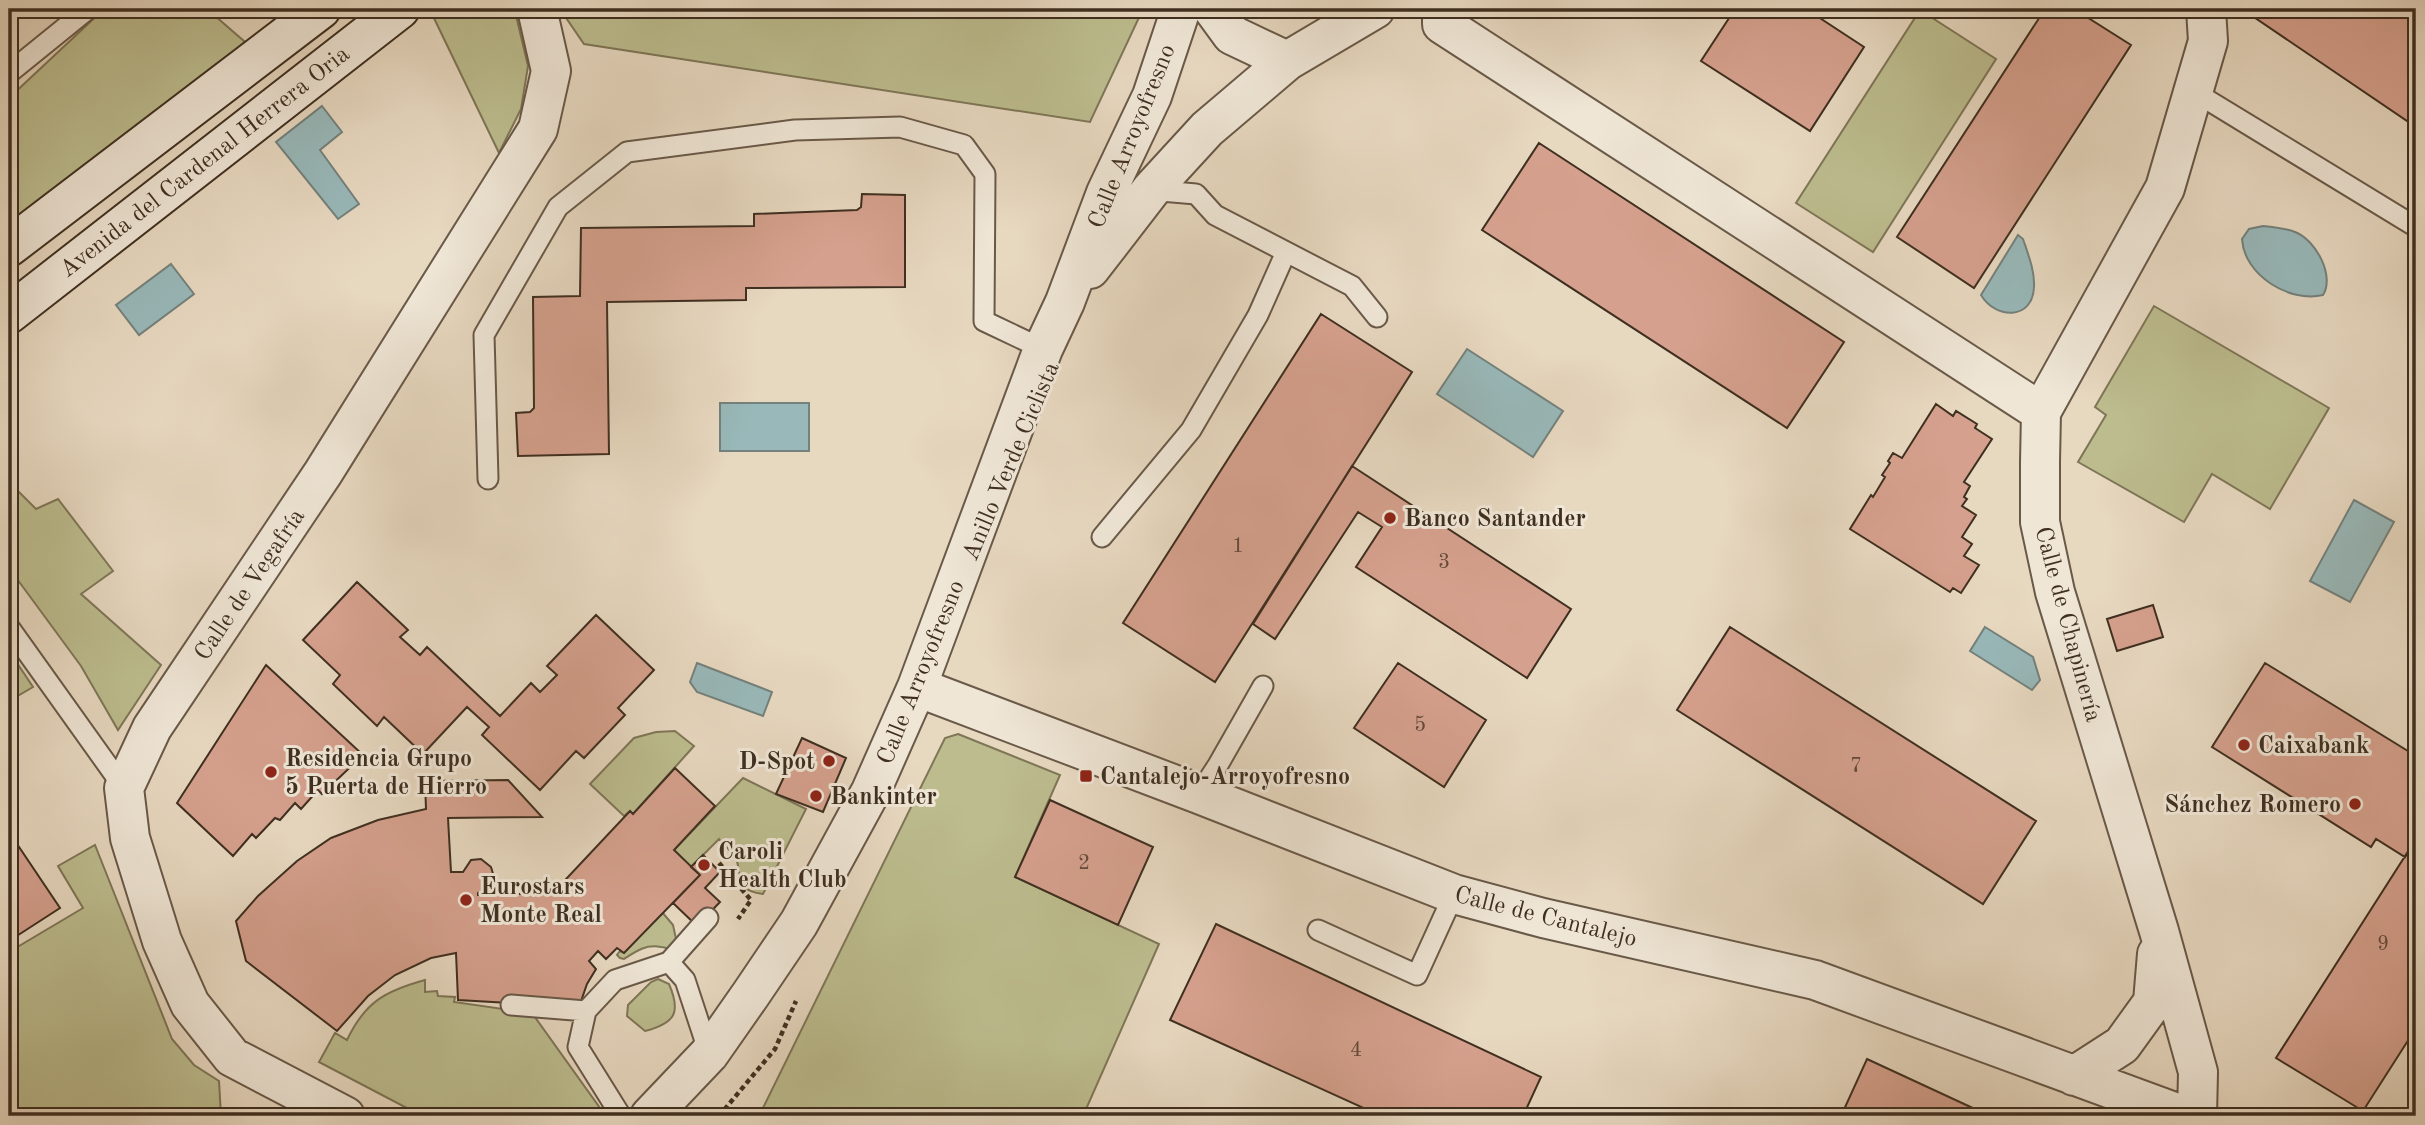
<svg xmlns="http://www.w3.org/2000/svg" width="2425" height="1125" font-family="'Old Standard TT',serif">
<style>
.green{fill:#bcbc8e;stroke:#7e7657;stroke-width:2}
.water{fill:#98b8b9;stroke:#74817c;stroke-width:2}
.building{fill:#d5a08d;stroke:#3f2f20;stroke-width:2}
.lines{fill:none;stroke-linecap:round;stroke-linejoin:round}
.service-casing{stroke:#695948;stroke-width:23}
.minor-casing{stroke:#695948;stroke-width:42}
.secondary-casing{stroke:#3f2f20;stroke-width:42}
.path{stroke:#3f2f20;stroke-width:4.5;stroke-dasharray:5 3.5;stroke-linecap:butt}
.service{stroke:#efe6d6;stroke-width:19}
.minor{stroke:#efe6d6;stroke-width:38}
.secondary{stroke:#efe6d6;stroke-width:38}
.poi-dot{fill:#8f2418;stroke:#efe6d6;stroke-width:2.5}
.labels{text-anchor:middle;stroke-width:6;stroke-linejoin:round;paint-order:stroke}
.number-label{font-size:21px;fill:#644b3b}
.street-label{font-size:24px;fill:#3f2f20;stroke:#efe6d6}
.poi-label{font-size:24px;font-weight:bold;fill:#3f2f20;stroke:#efe6d6;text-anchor:start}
</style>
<rect width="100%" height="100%" fill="#e7d8c0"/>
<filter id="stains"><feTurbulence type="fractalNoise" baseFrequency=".00286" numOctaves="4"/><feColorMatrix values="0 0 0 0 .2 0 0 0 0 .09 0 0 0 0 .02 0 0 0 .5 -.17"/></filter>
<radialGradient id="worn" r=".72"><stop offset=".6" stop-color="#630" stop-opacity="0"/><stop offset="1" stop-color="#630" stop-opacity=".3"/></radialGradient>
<path class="green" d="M104 9H207L252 48 9 234V98Z
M440 9H513L515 11 528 66 521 109 499 153 432 14Z
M560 9H1143L1090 122 584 44Z
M1920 10 1996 59 1873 252 1796 203Z
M2154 306 2329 408 2270 509 2212 474 2184 522 2078 462 2106 415 2095 407Z
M9 482 36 509 58 499 113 571 81 594 161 665 118 730 81 666 9 568Z
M9 651 33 687 9 701Z
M675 731 694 746 633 814 630 811 624 816 590 784 634 738 656 732Z
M958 734 1060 775 1015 877 1159 944 1083 1116H759L945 738Z
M743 778 806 809 763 894C731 890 744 872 735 857 731 850 723 845 719 839L691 867 674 850Z
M95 845 172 1039 194 1065 219 1081 221 1116H9V952L83 908 58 866Z
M662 912 673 925 678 948C672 950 668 948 661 947 646 944 636 951 624 959L620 958 617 955 620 951 624 953Z
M658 979 669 984C681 1012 676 1023 645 1031L627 1016 628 1005 651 982Z
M425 980V992L437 991 438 996 455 997 454 1002 532 1013 605 1115 422 1116 319 1062 335 1033 347 1040C365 1002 385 991 425 980Z"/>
<path class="water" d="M322 106 342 132 320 150 359 204 338 219 276 142Z
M2263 226C2274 227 2285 228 2295 232 2316 240 2335 276 2323 295 2289 303 2244 275 2242 239L2249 229Z
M2018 235 2023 239C2028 254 2035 271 2034 287 2033 320 1996 320 1981 295Z
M171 264 194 294 139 335 116 305Z
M1467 349 1563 411 1533 457 1437 394Z
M720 403H809V451H720Z
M2354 500 2394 522 2350 602 2310 581Z
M1985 627 2033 657 2040 680 2032 690 1970 651Z
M697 663 772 692 763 716 697 692 690 682Z"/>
<path class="building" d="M1735 9H1806L1864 47 1810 131 1701 61Z
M2045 9H2074L2131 45 1974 288 1897 237Z
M2242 9H2416V127Z
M1539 143 1844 342 1787 428 1482 230Z
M862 194 905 195V287L746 288V300L607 302 609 454 518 456 516 413 530 412 534 408 533 297 580 296 581 228 754 226V214L857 210 861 207Z
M1321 314 1412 372 1215 682 1123 623Z
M1936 404 1953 416 1956 411 1977 424 1975 428 1992 439 1964 482 1970 486 1964 497 1967 499 1962 506 1976 515 1962 537 1972 544 1964 556 1979 565 1961 593 1953 588 1950 592 1850 529 1871 495 1873 497 1885 477 1882 475 1890 463 1888 461 1893 453 1902 458Z
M1352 466 1571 609 1527 678 1356 567 1382 527 1358 512 1275 639 1253 624Z
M357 582 408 630 400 637 420 655 427 647 500 716 531 683 540 692 557 675 547 666 596 615 654 670 618 708 625 715 584 758 576 751 540 790 482 735 489 727 467 707 423 754 384 717 377 726 333 684 340 675 303 640Z
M2153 605 2163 637 2117 651 2107 619Z
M1730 627 2036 821 1983 904 1677 710Z
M1398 663 1486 720 1444 787 1354 728Z
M2265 663 2416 756V839L2405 857 2376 839 2371 847 2212 747Z
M266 665 363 755 322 794 318 790 301 809 295 803 280 820 275 818 256 838 252 834 233 856 177 803Z
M802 738 846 758 823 812 776 794Z
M675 768 715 806 674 850 700 875 624 953 617 948 606 959 598 951 589 961 596 969 587 984 579 1007 458 1000 456 953 431 958 395 975 368 996 337 1031 246 961 236 921 258 896 297 861 331 838 378 820 426 809 425 781 508 780 542 817 448 818 451 872H463L471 860 481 859 491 867 494 877 489 889 478 893V895L553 893 630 811 633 814Z
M1050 800 1153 847 1118 925 1015 877Z
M9 832 60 908 9 941Z
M2416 839V1028L2363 1111 2276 1058Z
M703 855 720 872 705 888 720 902 697 926 673 903 700 875 691 867Z
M1216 924 1541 1077 1523 1116H1381L1170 1020Z
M1867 1059 1990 1116H1841Z"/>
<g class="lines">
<defs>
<path id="service" d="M9 73 88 9
M2193 91 2416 227
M1149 190 1196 194 1215 215 1352 286 1377 317
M488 479 484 335 558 207 627 152 795 130 900 127 964 145 985 174 984 321 1043 349
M1102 537 1191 430 1258 315 1286 252
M9 627 124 788
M1199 794 1218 765 1263 686
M1318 930 1417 975 1454 894
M669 962 708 918
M511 1005 586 1011
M621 1116 578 1047 586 1011 615 980 669 962 685 980 709 1053"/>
<path id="minor" d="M1213 9 1232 35 1287 61
M1442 9V24L2041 412
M1090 269 1151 190 1207 129 1287 61 1375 9
M917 687 1199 794 1454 894 1543 918 1815 980 2185 1116
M2074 1076 2122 1045 2153 1002 2157 954
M345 1116 232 1057 190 1004 162 941 130 838 124 788 152 728 323 473 538 129 551 71 537 9
M650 1116 709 1054 751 994 799 923 871 791 917 687 1043 349 1065 302 1106 193 1152 96 1181 9
M2197 1116 2198 1072 2159 931 2055 592 2040 522V462L2041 412 2165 188 2208 41 2206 9"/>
<path id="secondary" d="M9 247 321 9
M9 314 400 9"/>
</defs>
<use href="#service" class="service-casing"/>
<use href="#minor" class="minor-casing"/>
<use href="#secondary" class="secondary-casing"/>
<path class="path" d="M719 863 751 900 738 919
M719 1116 775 1049 796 1001"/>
<use href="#service" class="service"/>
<use href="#minor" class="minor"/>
<use href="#secondary" class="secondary"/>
</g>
<g class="poi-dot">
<circle cx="1390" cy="518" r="7"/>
<circle cx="2244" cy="745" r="7"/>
<circle cx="829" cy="761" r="7"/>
<circle cx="271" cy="772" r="7"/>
<rect x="1079" y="769" width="14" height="14" rx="3.5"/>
<circle cx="816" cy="796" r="7"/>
<circle cx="2355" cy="804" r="7"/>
<circle cx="704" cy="865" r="7"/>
<circle cx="466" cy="900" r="7"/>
</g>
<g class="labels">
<g class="number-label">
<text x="1238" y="552">1</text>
<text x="1444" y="568">3</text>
<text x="1420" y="731">5</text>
<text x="1856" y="772">7</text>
<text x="1084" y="869">2</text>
<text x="2383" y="950">9</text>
<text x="1356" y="1056">4</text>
</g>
<g class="street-label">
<text transform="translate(1131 136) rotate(-68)" y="8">Calle Arroyofresno</text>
<text transform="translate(204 161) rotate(-38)" y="8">Avenida del Cardenal Herrera Oria</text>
<text transform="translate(1010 461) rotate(-67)" y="8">Anillo Verde Ciclista</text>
<text transform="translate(249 584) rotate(-56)" y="8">Calle de Vegafría</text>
<text transform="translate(2069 624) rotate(75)" y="8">Calle de Chapinería</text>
<text transform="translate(920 672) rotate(-68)" y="8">Calle Arroyofresno</text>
<text transform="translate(1546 916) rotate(14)" y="8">Calle de Cantalejo</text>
</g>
<g class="poi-label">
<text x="1404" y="526">Banco Santander</text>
<text x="2258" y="753">Caixabank</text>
<text x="285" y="766">Residencia Grupo<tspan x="285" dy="28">5 Puerta de Hierro</tspan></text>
<text x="815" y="769" text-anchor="end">D-Spot</text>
<text x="1100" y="784">Cantalejo-Arroyofresno</text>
<text x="830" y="804">Bankinter</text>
<text x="2341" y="812" text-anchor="end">Sánchez Romero</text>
<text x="718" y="859">Caroli<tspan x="718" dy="28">Health Club</tspan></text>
<text x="480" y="894">Eurostars<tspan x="480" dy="28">Monte Real</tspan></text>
</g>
</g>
<rect width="2425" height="1125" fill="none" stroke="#e7d8c0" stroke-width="35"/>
<rect x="10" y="10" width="2404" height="1104" fill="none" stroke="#3f2f20" stroke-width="3.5"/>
<rect x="18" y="18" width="2390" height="1090" fill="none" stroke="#3f2f20" stroke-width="2"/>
<rect width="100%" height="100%" filter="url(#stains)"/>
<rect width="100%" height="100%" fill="url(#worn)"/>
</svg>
